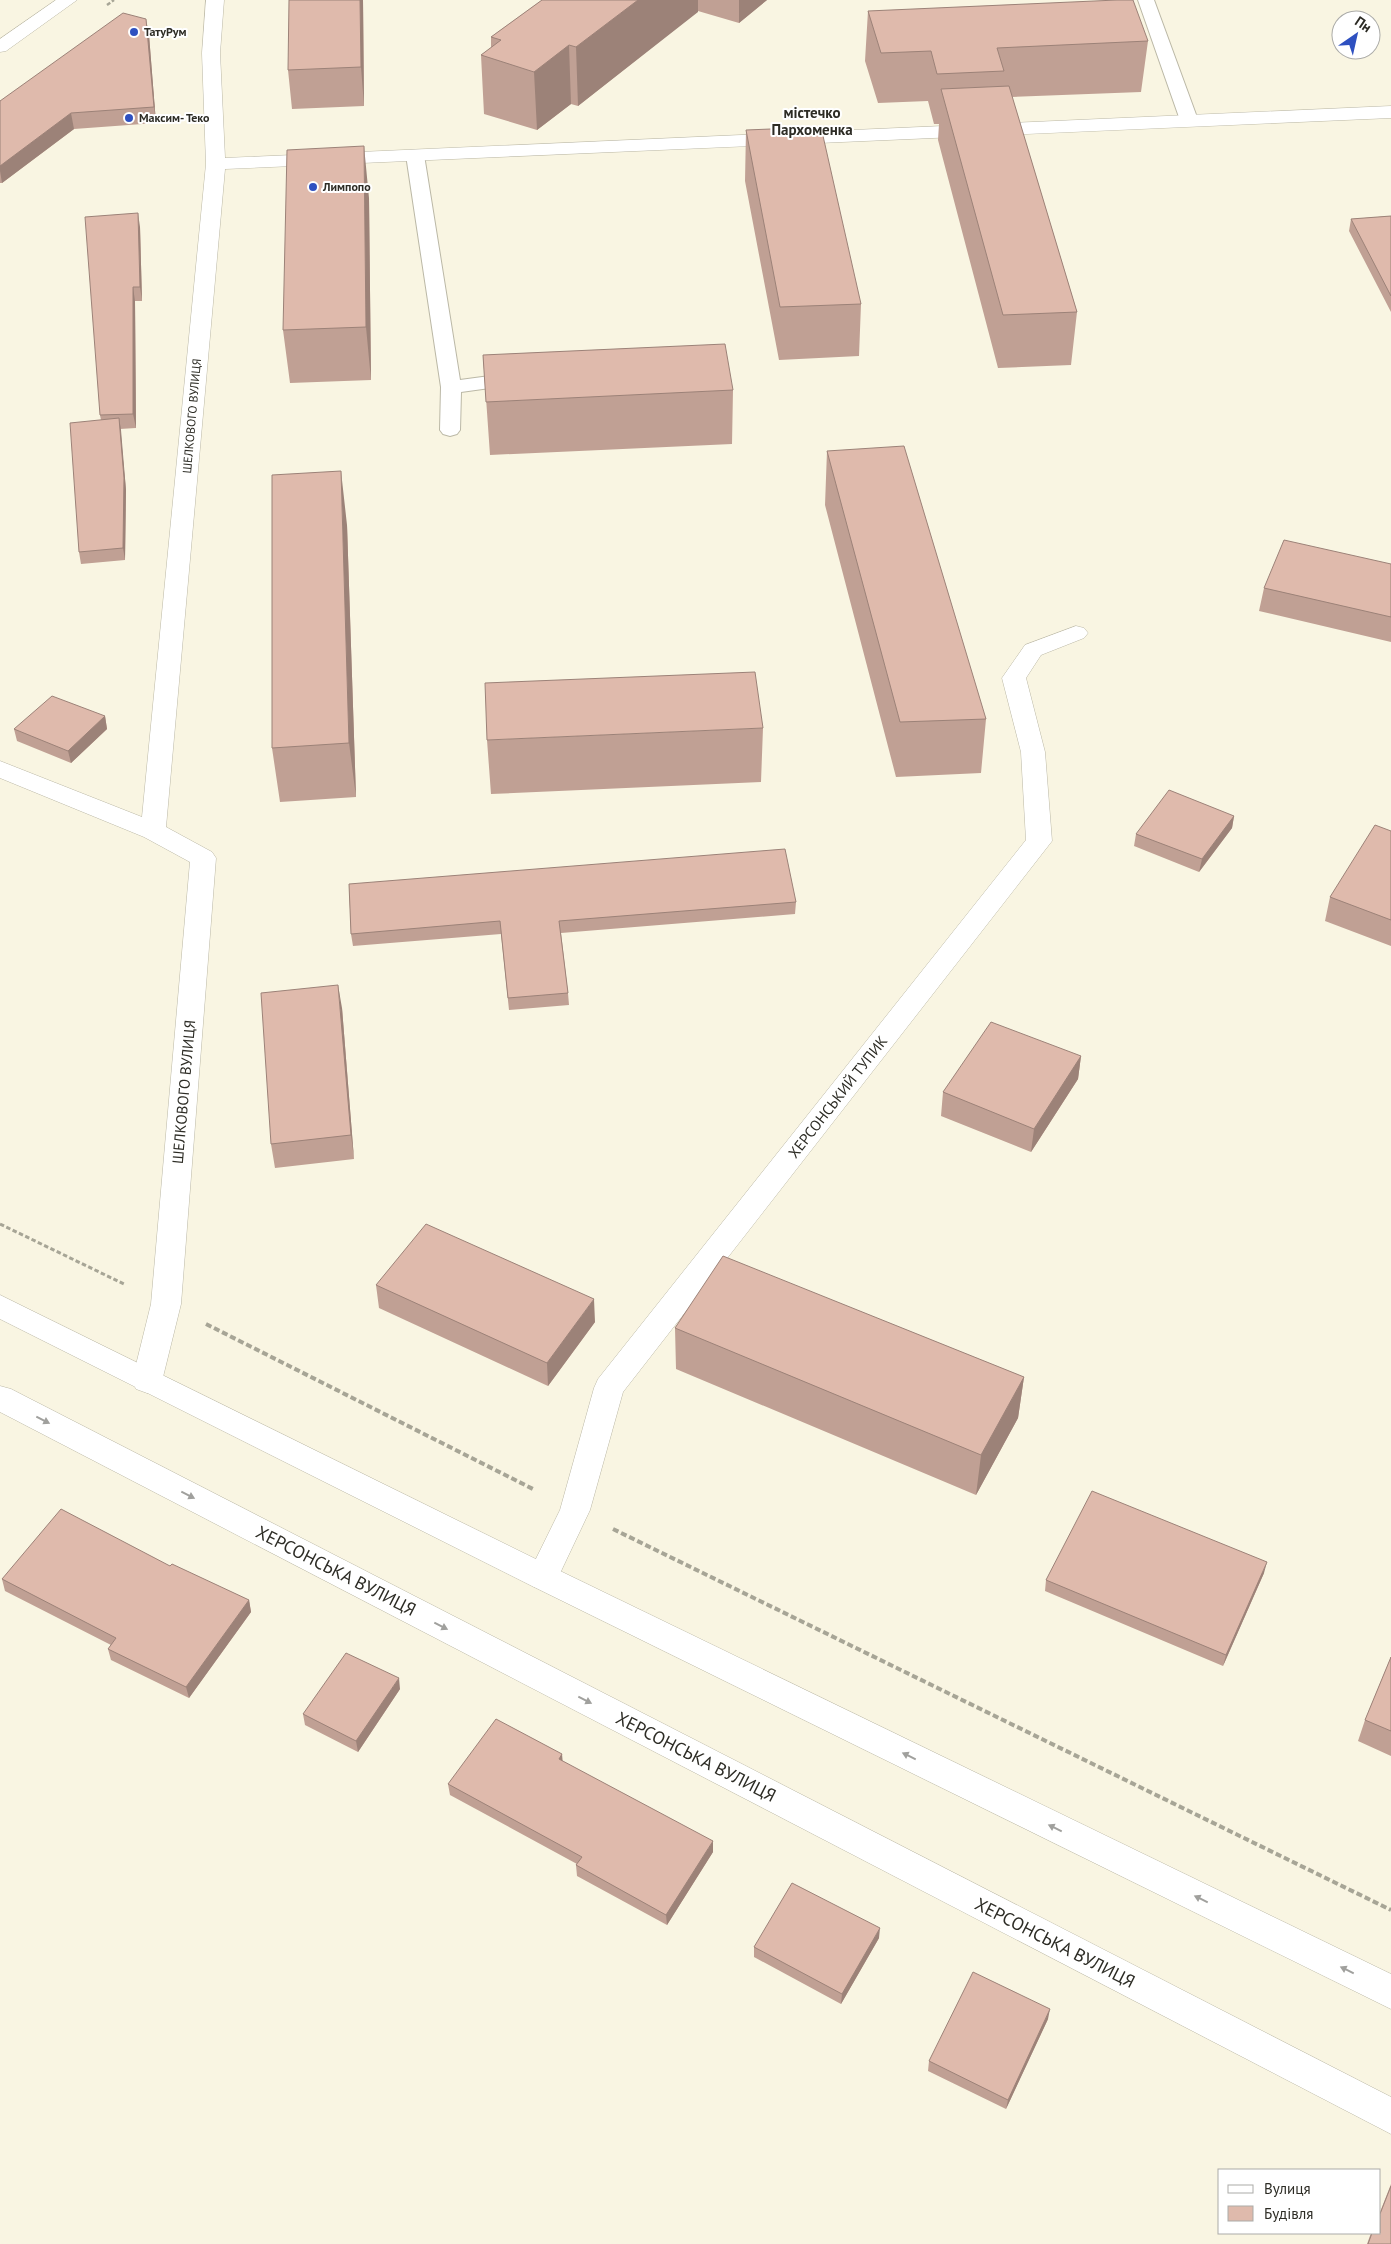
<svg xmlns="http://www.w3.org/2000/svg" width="1391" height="2244" font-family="'PT Sans',sans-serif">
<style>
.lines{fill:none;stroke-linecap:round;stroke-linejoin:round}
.service-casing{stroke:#bbb8a6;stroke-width:2}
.minor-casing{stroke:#bbb8a6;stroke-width:1}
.tertiary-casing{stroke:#bbb8a6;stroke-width:1}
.path-far2{stroke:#a7a596;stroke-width:2.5;stroke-dasharray:4 2;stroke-linecap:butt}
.path-far1{stroke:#a7a596;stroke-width:3;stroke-dasharray:4.5 2.5;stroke-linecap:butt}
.path{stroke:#a7a596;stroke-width:4;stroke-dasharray:6 3;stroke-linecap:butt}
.service{fill:#fff;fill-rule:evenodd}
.minor{fill:#fff;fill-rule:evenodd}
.tertiary{fill:#fff;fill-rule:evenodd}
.wall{fill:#c0a094}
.shaded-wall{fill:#9c8278}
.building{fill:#dfbaac;stroke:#9c8278}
.oneway{fill:#a0a09d}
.poi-dot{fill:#2e50c0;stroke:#fff;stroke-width:2}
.labels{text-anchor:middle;stroke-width:4;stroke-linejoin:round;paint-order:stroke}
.far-poi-label{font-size:12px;font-weight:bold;fill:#2d2c25;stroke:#fff;text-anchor:start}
.far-street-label{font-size:12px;fill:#2d2c25;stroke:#fff}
.far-quarter-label{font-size:15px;font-weight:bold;fill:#2d2c25;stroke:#fff}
.street-label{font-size:15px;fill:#2d2c25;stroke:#fff}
.near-street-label{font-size:18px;fill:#2d2c25;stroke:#fff}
</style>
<rect width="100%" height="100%" fill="#f9f5e2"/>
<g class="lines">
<defs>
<path id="service" d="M1138 0H1154L1198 120 1195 124H1183L1180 120Z
M415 150 421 151 424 155 460 380 519 372 526 374 529 378 526 382 519 384 461 392 460 430 457 434 450 436 443 434 440 430 441 387 406 155 409 151Z"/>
<path id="minor" d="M206 0H224L220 53 225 158 1391 106V118L225 169 166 827 212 852 216 858 181 1304 162 1381 158 1389 147 1393 136 1389 132 1381 151 1304 190 862 144 837 0 778V761L142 817 206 164 202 53Z
M1076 626 1084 628 1088 633 1084 638 1041 655 1026 678 1045 752 1052 841 623 1392 590 1510 554 1586 543 1590 532 1586 527 1577 560 1510 594 1388 598 1379 1026 840 1021 752 1002 678 1025 645Z"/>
<path id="tertiary" d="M56 0H77L6 51 0 52V39Z
M0 1295 554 1568 1391 1974V2009L532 1586 0 1319Z
M0 1386 11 1389 1391 2097V2134L0 1412Z"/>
</defs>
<use href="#service" class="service-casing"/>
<use href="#minor" class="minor-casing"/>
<use href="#tertiary" class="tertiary-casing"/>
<path class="path-far2" d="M107 5 114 0"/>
<path class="path-far1" d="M0 1224 124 1284"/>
<path class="path" d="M206 1324 535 1490
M613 1529 1391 1910"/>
<use href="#service" class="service"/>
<use href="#minor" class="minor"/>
<use href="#tertiary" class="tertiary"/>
</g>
<path class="wall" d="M363 0 364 106 292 109 288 70Z
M542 0H767L739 23 698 11 578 106 571 104 537 130 484 114 481 55 491 48V37Z
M868 11 1148 41 1141 92 1012 97 1077 312 1071 365 998 368 938 140 939 124H934L928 101 878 103 865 61Z
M149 35 156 123 74 129 2 183H0V101Z
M746 130 861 304 859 356 779 360 745 181Z
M369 198 371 380 290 383 283 330Z
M1391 216V312L1349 231 1351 219Z
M140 227 142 301H135L136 428 120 429 126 490 125 560 81 564 79 552 101 420 100 415Z
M483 355 733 390 732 444 490 455Z
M827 451 986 719 981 773 896 777 825 505Z
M347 525 356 797 280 802 272 748Z
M1391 564V642L1259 611 1264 588Z
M105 716 107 729 71 763 17 741 14 729Z
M763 728 761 782 491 794 487 740Z
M1234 816 1232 828 1199 872 1134 846 1136 834Z
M1391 831V946L1325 921 1330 897Z
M349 884 796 902 795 914 561 933 568 993 569 1005 509 1010 501 934 353 946 351 934Z
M342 1008 354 1159 275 1168 271 1144Z
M1081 1056 1078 1079 1031 1152 941 1116 943 1092Z
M376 1285 595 1322 548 1386 379 1308Z
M675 1328 1024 1377 1018 1418 976 1495 676 1369Z
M170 1566 249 1600 251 1612 189 1698 111 1660 108 1649 111 1645 5 1591 2 1579Z
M1264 1573 1223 1666 1045 1591 1046 1580Z
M1391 1657V1756L1358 1741 1365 1720Z
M400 1689 358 1752 305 1725 303 1714Z
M562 1754V1761L713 1852 667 1925 577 1876 576 1865 577 1864 450 1795 448 1784Z
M879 1938 841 2004 754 1957V1947Z
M1048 2019 1006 2109 928 2071 929 2061Z
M1391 2184V2244H1367L1371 2233H1380V2212Z"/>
<path class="shaded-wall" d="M360 0H363L364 106 361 67Z
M638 0H698V12L578 106 576 47Z
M739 0H767L739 23Z
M146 19 149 35 156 123 154 107Z
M569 45 571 104 537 130 534 72Z
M71 113 74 129 2 183 0 171V166Z
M364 146 369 198 371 380 366 327Z
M138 213 140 227 142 301 140 287Z
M133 287 135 301 136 428 133 414Z
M119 418 121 430 126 490 125 560 123 548Z
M341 471 347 525 356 797 349 743Z
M105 716 107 729 71 763 68 751Z
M1234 816 1232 828 1199 872 1202 859Z
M338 985 342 1008 354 1159 351 1135Z
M1081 1056 1078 1079 1031 1152 1034 1129Z
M594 1299 595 1322 548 1386 547 1363Z
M1024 1377 1018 1418 976 1495 981 1455Z
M1267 1562 1264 1573 1223 1666 1226 1655Z
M249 1600 251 1612 189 1698 186 1687Z
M399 1678 400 1689 358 1752 356 1741Z
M562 1754 563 1765 559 1759Z
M713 1841V1852L667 1925 666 1915Z
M880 1928 879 1938 841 2004 842 1994Z
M1050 2009 1048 2019 1006 2109 1008 2100Z"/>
<path class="building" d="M289 0H360L361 67 288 70Z
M542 0H638L576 47 569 45 534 72 481 55 501 40 491 37Z
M1117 0H1133L1148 41 997 48 1004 71 937 74 931 51 881 53 868 11Z
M123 13 146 19 154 107 71 113 0 166V101Z
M1009 86 1077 312 1003 315 941 89Z
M821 127 861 304 780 307 746 130Z
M364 146 366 327 283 330 287 150Z
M138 213 140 287H133V414L100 415 85 217Z
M1391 216V296L1351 219Z
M725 344 733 390 486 402 483 355Z
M119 418 124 478 123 548 79 552 70 423Z
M904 446 986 719 900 722 827 451Z
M341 471 349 743 272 748V475Z
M1284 540 1391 564V617L1264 588Z
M755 672 763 728 487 740 485 683Z
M52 696 105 716 68 751 14 729Z
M1169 790 1234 816 1202 859 1136 834Z
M1375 825 1391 831V920L1330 897Z
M785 849 796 902 559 921 568 993 508 998 500 921 351 934 349 884Z
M338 985 351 1135 271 1144 261 993Z
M991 1022 1081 1056 1034 1129 943 1092Z
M426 1224 594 1299 547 1363 376 1285Z
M723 1256 1024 1377 981 1455 675 1328Z
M1092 1491 1267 1562 1226 1655 1046 1580Z
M61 1509 170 1566 172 1564 249 1600 186 1687 108 1649 116 1638 2 1579Z
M346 1653 399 1678 356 1741 303 1714Z
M1391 1657V1731L1365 1720Z
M496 1719 562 1754 559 1759 713 1841 666 1915 576 1865 582 1857 448 1784Z
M792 1883 880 1928 842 1994 754 1947Z
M973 1972 1050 2009 1008 2100 929 2061Z
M1391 2186V2244H1368L1372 2233H1380V2214Z"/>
<defs><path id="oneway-solid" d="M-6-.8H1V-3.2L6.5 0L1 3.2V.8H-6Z" transform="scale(1.25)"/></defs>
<g class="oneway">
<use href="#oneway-solid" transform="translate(43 1420) rotate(27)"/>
<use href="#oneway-solid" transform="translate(188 1495) rotate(27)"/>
<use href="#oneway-solid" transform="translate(441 1626) rotate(27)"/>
<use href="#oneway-solid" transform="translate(585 1700) rotate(27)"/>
<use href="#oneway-solid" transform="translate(909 1756) rotate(-154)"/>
<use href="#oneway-solid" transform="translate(1055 1828) rotate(-154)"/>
<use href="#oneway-solid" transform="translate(1201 1899) rotate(-154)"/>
<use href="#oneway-solid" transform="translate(1347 1970) rotate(-154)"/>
</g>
<g class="poi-dot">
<circle cx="134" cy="32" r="5"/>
<circle cx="129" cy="118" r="5"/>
<circle cx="313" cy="187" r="5"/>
</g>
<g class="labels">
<g class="far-poi-label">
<text x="144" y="36">ТатуРум</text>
<text x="139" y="122">Максим- Теко</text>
<text x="323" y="191">Лимпопо</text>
</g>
<g class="far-street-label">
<text transform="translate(192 416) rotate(-85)" y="4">ШЕЛКОВОГО ВУЛИЦЯ</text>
</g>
<g class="far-quarter-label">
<text x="812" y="118">містечко<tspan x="812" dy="17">Пархоменка</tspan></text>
</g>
<g class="street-label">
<text transform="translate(184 1092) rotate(-85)" y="5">ШЕЛКОВОГО ВУЛИЦЯ</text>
<text transform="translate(838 1097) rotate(-52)" y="5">ХЕРСОНСЬКИЙ ТУПИК</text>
</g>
<g class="near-street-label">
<text transform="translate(336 1571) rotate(27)" y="6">ХЕРСОНСЬКА ВУЛИЦЯ</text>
<text transform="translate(696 1757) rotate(27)" y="6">ХЕРСОНСЬКА ВУЛИЦЯ</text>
<text transform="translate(1055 1943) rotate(27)" y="6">ХЕРСОНСЬКА ВУЛИЦЯ</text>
</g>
</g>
<rect x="1218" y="2169" width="162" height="65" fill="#ffffff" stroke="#ababa8"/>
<rect x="1228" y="2185" width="25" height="8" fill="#ffffff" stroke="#ababa8"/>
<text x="1264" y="2194" font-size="15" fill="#2d2c25">Вулиця</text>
<rect x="1228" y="2206" width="25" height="15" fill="#dfbaac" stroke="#ababa8"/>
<text x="1264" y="2219" font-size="15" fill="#2d2c25">Будівля</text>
<g transform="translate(1356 35) rotate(34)"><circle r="24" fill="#ffffff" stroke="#ababa8"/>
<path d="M0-4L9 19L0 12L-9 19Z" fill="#2e50c0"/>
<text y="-8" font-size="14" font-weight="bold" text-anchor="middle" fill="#2d2c25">Пн</text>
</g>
</svg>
